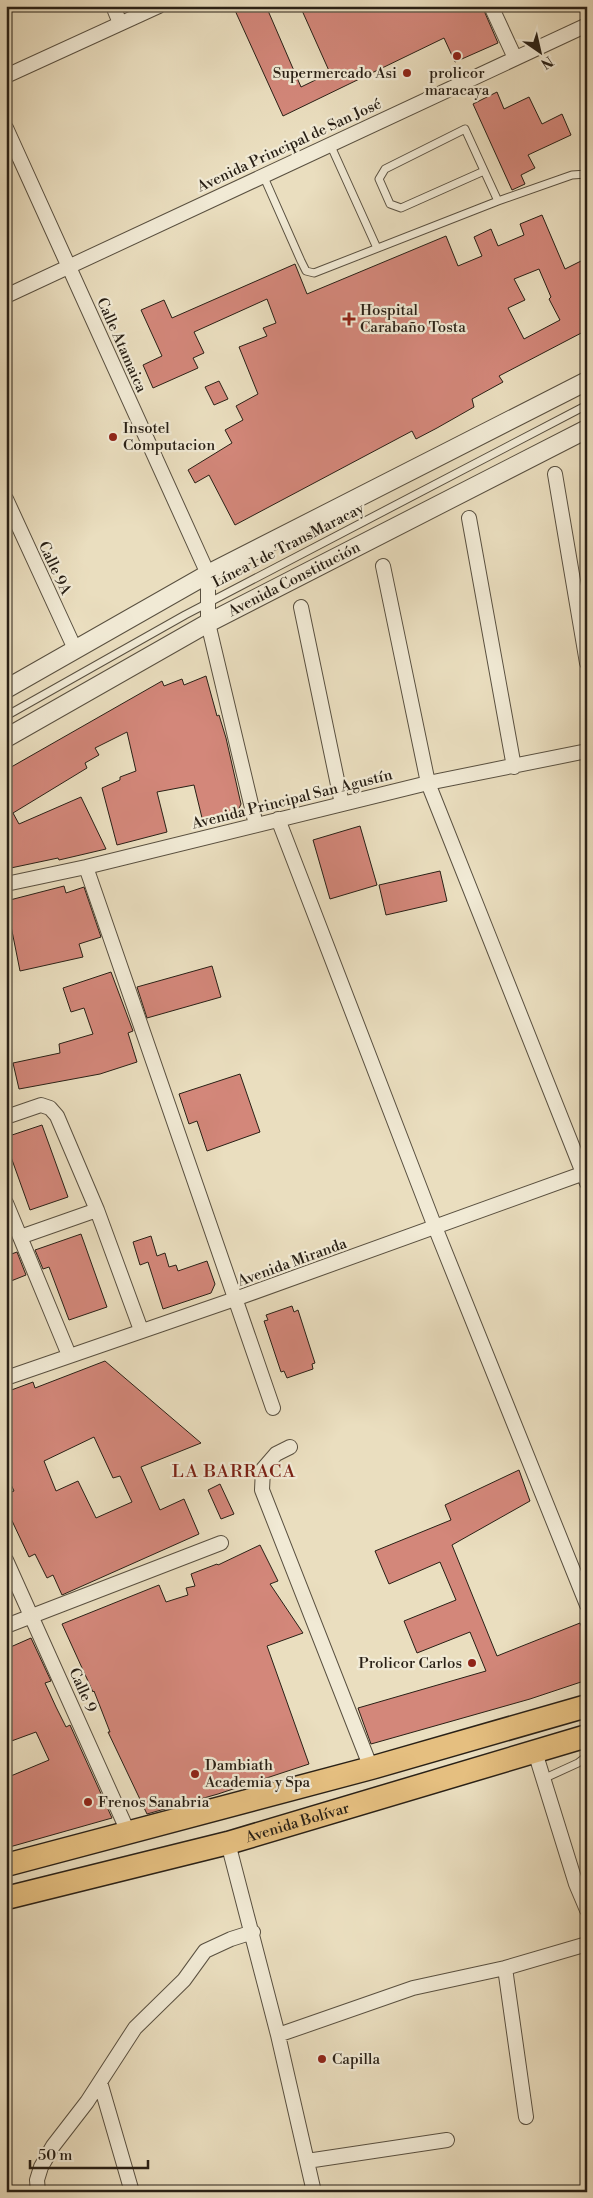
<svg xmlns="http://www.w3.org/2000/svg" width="593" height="2198" font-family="'Libre Bodoni',serif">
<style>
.building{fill:#d3877a;stroke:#292016;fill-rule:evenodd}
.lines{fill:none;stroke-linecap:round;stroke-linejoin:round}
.service-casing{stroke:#595040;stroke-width:9}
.minor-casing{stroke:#595040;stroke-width:16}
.tertiary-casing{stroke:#595040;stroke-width:20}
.primary-casing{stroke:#292016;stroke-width:25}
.service{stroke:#f1ead5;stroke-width:7}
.minor{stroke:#f1ead5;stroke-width:14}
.tertiary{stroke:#f1ead5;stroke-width:18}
.primary{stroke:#e5bf80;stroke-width:22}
.poi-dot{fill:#8f2418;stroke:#f1ead5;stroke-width:2}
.labels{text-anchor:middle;stroke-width:4.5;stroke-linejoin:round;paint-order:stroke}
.poi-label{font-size:15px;fill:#292016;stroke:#f1ead5;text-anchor:start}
.street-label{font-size:15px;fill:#292016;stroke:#f1ead5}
.quarter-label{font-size:18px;letter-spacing:1px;fill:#7a1f14;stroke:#f1ead5}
</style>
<rect width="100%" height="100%" fill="#eadebf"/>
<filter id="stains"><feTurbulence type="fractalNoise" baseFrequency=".004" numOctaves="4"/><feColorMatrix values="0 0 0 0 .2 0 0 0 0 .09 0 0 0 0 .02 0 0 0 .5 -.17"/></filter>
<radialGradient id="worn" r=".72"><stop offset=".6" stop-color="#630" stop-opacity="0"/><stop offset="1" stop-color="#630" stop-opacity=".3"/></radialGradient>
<path class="building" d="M233 6H266L301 87 330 73 300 6H482L498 43 455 62 444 38 283 116Z
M497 92 504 109 529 97 542 124 562 114 571 135 528 155 535 168 521 175 525 184 512 190 473 104Z
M542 215 565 269 587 258V309L581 313 587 323V330L499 376 503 382 472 399 474 407 437 428 416 439 412 431 235 525 209 475 195 483 188 470 232 443 225 430 243 420 236 406 258 394 239 347 267 336 263 328 276 323 267 299 194 332 204 353 193 358 198 368 153 388 143 365 162 356 141 310 164 300 172 318 295 264 307 294 446 236 458 266 482 256 474 237 491 229 498 246 524 235 520 224ZM539 269 551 297 549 299 560 320 524 339 508 308 525 300 514 279Z
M219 381 228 399 214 405 205 387Z
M206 676 217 716 219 715 226 738 241 804 237 813 203 822 194 785 157 792 167 832 117 845 102 788 120 780V777L136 771 127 732 95 748 99 755 85 763 87 768 13 813 19 824 81 797 106 849 59 860 58 858 6 869V770L162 681 164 686 182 679 184 685Z
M360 826 377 885 330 899 313 840Z
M440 871 447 901 386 915 379 885Z
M64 886 66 893 84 887 101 937 79 944 83 957 20 971 6 901Z
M212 966 221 997 147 1018 137 987Z
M111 972 133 1031 128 1033 137 1062 100 1074 19 1089 13 1063 60 1053 59 1044 93 1034 84 1008 71 1012 63 988Z
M240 1074 260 1132 207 1151 197 1121 189 1124 179 1094Z
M42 1125 68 1197 30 1210 6 1143V1137Z
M81 1234 107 1307 69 1320 49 1267 43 1269 35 1250Z
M151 1236 157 1256 165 1253 169 1267 176 1265 178 1271 207 1261 215 1284 211 1293 163 1309 148 1262 140 1265 133 1242Z
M17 1252 26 1275 6 1283V1256Z
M292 1306 294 1312 298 1310 315 1363 312 1364 313 1369 287 1378 284 1371 281 1372 264 1321 268 1320 266 1315Z
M105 1361 201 1443 141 1467 160 1510 184 1499 199 1534 62 1595 53 1575 47 1578 35 1554 29 1557 6 1508V1494L14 1491 6 1474V1392L33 1382 35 1388ZM94 1437 113 1478 120 1476 132 1502 96 1518 78 1481 56 1491 44 1461Z
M519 1470 530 1501 452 1545 497 1656 580 1623 587 1640V1680L530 1699 371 1744 358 1708 486 1671 470 1632 417 1653 404 1621 456 1600 440 1562 389 1584 375 1551 451 1520 445 1505Z
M220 1484 234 1514 221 1519 208 1490Z
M260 1545 278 1581 270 1584 303 1633 267 1646 309 1764 218 1794 147 1814 108 1732H110L94 1691 93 1692 62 1624 159 1585 166 1602 188 1595 186 1588 195 1586 191 1574 217 1564 218 1565Z
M31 1638 51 1681 45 1683 56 1707 66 1727 70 1725 112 1818 6 1848V1778L49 1760 36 1732 6 1743V1649Z"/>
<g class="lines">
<defs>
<path id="service" d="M330 144 377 248
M484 171 401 208 390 204 379 179 385 169 465 129 498 201
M263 175 301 261 306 271 314 273 498 201 572 175 587 174
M6 716 185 615 587 405
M543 1779 578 1763 587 1756"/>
<path id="minor" d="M113 6 120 23
M491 6 515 58
M6 76 159 6
M6 128 208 574V623L256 825
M6 296 587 25
M555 474 587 663
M6 499 75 649
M469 518 514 767
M383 566 428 783 587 1183
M301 607 342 804
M278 819 435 1227 587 1605
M86 867 273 1408
M6 884 86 867 428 783 587 751
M6 1117 41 1105 50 1108 57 1116 97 1210 141 1330
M6 1203 69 1355
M20 1237 97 1210
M6 1378 235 1299 587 1172
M290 1447 276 1454 263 1469 262 1490 371 1768
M6 1560 129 1834
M6 1626 221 1543
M535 1752 576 1884 587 1910
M228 1843 278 2035 314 2192
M505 1968 526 2117
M278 2035 413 1988 505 1968 587 1944
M100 2082 132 2192
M307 2161 447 2140
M38 2192 37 2180 41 2167 53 2146 87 2102 135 2028 184 1980 205 1951 231 1939 253 1932"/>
<g id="tertiary">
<path d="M6 689 208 574 587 381"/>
<path id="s1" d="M6 738 208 623 587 429"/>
</g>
<g id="primary">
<path d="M6 1865 371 1768 587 1706"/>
<path id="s2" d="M6 1898 228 1843 587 1736"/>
</g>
</defs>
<use href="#service" class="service-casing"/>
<use href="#minor" class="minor-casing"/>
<use href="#tertiary" class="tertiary-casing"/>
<use href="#primary" class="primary-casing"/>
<use href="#service" class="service"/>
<use href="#minor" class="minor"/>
<use href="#tertiary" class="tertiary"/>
<use href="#primary" class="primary"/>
</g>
<g class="poi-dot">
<circle cx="457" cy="56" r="5"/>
<circle cx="407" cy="73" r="5"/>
<path d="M346.5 311.5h5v5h5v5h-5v5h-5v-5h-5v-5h5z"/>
<circle cx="113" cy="437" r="5"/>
<circle cx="472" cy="1663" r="5"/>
<circle cx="195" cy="1774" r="5"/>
<circle cx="88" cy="1802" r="5"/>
<circle cx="322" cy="2059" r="5"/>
</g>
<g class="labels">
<g class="poi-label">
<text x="397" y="78" text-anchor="end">Supermercado Asi</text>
<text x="457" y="78" text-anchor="middle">prolicor<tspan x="457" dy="17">maracaya</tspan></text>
<text x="360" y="315">Hospital<tspan x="360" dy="17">Carabaño Tosta</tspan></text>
<text x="123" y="433">Insotel<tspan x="123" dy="17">Computacion</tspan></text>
<text x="462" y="1668" text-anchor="end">Prolicor Carlos</text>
<text x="205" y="1770">Dambiath<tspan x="205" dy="17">Academia y Spa</tspan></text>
<text x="98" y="1807">Frenos Sanabria</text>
<text x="332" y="2064">Capilla</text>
</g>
<g class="street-label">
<text transform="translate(289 145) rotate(-25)" y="5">Avenida Principal de San José</text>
<text transform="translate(122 345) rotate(66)" y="5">Calle Atamaica</text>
<text transform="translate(288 545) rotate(-27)" y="5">Línea 1 de TransMaracay</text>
<text transform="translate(55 568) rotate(65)" y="5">Calle 9A</text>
<text dy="5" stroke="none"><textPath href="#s1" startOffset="329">Avenida Constitución</textPath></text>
<text transform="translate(292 799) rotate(-14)" y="5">Avenida Principal San Agustín</text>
<text transform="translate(292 1262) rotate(-20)" y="5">Avenida Miranda</text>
<text transform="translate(83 1690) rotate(66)" y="5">Calle 9</text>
<text dy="5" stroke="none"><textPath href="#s2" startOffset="301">Avenida Bolívar</textPath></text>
</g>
<g class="quarter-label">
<text x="234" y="1477">LA BARRACA</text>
</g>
</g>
<rect width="593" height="2198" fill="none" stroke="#eadebf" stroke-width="25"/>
<rect x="8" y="8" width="578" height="2183" fill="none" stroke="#292016" stroke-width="2.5"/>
<rect x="12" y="12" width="568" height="2173" fill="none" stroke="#292016"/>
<g transform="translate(540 52) rotate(146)" stroke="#f1ead5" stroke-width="4" paint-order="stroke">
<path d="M0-4L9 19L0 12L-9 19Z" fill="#292016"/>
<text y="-8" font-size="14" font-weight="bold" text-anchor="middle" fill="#292016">N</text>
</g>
<path d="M30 2160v8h118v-8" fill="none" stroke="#292016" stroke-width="2.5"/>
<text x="38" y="2160" font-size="15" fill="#292016" stroke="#f1ead5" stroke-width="4" paint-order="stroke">50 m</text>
<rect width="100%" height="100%" filter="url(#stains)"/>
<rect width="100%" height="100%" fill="url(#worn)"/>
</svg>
